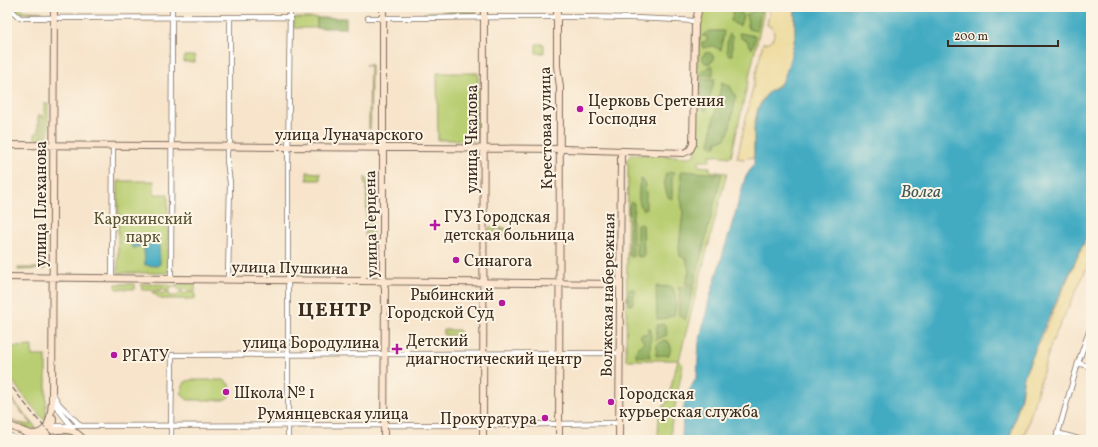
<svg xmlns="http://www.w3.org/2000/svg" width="1098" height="447" font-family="Vollkorn,serif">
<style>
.green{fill:#b9ce72;stroke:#7a7c48}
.forest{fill:#92b164;stroke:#666e41}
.sand{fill:#eeda9e;stroke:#94825e}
.water{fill:#43abc2;stroke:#3f6a70}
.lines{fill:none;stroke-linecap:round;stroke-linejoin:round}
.street-casing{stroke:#7d6b5b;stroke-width:6}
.secondary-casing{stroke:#7d6b5b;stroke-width:8}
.street{stroke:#fff;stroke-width:4.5}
.secondary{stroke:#fce5cf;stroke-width:6}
.rail{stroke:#3b2a1e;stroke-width:1;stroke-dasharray:6 3;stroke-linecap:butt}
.poi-dot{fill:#b5179e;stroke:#fcf5e5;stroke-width:1.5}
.labels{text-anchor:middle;stroke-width:4;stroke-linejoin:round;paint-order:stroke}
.poi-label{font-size:16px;fill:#3b2a1e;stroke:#fcf5e5;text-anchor:start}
.street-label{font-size:16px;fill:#3b2a1e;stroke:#fcf5e5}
.park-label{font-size:16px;fill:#5a5333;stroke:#fcf5e5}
.water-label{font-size:17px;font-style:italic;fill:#3e5757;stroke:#fcf5e5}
.district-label{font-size:20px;font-weight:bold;letter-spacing:1px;fill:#3b2a1e;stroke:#fcf5e5}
</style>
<rect width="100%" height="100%" fill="#fcf5e5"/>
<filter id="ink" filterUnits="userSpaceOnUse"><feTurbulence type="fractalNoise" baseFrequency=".025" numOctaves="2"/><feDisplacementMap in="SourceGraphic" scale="8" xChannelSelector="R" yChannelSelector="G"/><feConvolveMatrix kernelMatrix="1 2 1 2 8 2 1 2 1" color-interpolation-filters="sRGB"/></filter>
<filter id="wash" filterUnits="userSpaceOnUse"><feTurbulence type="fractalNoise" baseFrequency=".012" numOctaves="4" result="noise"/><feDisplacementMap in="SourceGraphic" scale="16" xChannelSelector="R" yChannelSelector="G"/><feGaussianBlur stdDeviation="0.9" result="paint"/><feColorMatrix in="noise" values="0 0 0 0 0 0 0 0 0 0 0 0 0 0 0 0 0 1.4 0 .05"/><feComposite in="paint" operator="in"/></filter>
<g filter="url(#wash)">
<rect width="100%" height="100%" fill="#f7e4cb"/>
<path class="green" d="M14 7H19L24 11 42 12V16H40L39 13H21L20 16 15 12 17 10Z
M703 7H765L731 157 710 155V161H699V166L710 167V171L727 173 679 360 683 365 671 427V440H666V438L658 437 659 414 660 411 667 402 678 360H626L628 164 626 163 627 159 632 154 691 157 695 154 698 26 699 25Z
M430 12H477V14L424 15V13Z
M294 18H317V28H294Z
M536 44H544V53H536Z
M184 56H195V62H184Z
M365 65H371L370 129H369L370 66Z
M437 73H478V140H438Z
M44 104H48V134L47 137 43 140Z
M38 115H41V140H37L35 138V133H38Z
M307 172 320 173V180H307Z
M365 177 368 180 369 185V237H365V232H366L367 185H365Z
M371 178 373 179V242L371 238Z
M118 181H154V194H168V273H118Z
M489 227 506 228V230L502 232 504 236H499L501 235V229H495V235L497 236H489Z
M43 249H46L45 269 18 270V268H43Z
M116 284H135V289H116Z
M141 284H168V286H176V284H195V291H188L185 289 180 291 177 287H171L169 291 165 290 163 288 160 290H142Z
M152 292H160L162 294 165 292H169L170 296H177L180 292H182L185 294 188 292H195V299H161Z
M443 330H459L461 333 459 335H444L443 334Z
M32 346V356H46V420L43 419C34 408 9 381 7 368 6 362 7 353 7 347Z
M190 380H224L230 385 231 392 228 398 223 400H188C180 396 180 389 185 382Z
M7 393 34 425 36 429 26 428 7 418 17 423 31 425 32 424 9 398 7 400Z
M57 432 72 434 77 440H65L61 436 56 437Z"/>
<path class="forest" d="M734 7H739L743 16 740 26 735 24 731 21Z
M756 10 761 11 757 31 748 29V23L746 15Z
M317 18H346V28H317Z
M709 31H724L721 50 713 46 703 48 701 43 706 41 708 37 702 36Z
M739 33 756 36 752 49 747 41 741 38Z
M729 34 732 36V55H728C726 47 727 42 729 34Z
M702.5 58a5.5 5.5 0 1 1 11 0a5.5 5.5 0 1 1-11 0Z
M710 66H713V75H700L701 72Z
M701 78 715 79 706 111 701 108Z
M722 82 730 86 736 97 729 132 725 139 717 141 716 147 710 145 712 127Z
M681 171 722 174 694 285 685 284 689 271 686 259 680 256 679 247 683 211 680 193Z
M671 172H675L672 177V199L668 197C665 189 663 181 666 174Z
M641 179 644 181 646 193V209L643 210C637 202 638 188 641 179Z
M631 202 634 203 633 217H631L629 215V206Z
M630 219 633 220V257L629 255Z
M640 223 643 225 644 255 642 257 636 256 637 224Z
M656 286 672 287C677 297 677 305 674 315L664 319H657Z
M678 287H694L685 320 678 314 680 294Z
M630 289H634L635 292 632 305H630C627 300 627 294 630 289Z
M663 324 666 326 667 335 656 340 657 325Z
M648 328 651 329 650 357 636 356C635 351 640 345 644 342L639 335 648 333Z
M664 340 669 342 671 347 669 355 656 356 657 344Z"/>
<path class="sand" d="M770 7H795C795 31 796 57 784 79 779 86 771 89 766 95 753 109 754 139 754 157L743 159 737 158 763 43C772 44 776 36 773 28L767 25Z
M1084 243 1091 246V259L1051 344 1025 434 1020 438 1009 440 1021 398 1024 376Z"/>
<path class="water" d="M795 7H1091V227L1040 336 1024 376 1020 399 1009 440H682L683 412 686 397 697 376 699 342 710 296 735 214 745 178 754 164V127L758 108 767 94 780 85 784 78 788 67 795 38Z
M131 238H135L136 244 142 245 147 241 159 240 160 264 157 266 145 265 144 249 141 246H139L135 248H133L131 241Z"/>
</g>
<g filter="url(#ink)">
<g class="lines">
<defs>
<path id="street" d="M8 7 20 18 289 17
M368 18C478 18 587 14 696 21
M112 278 113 146
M171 279 172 7
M228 279 230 183 227 161V151L230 142V18
M1078 363 1091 367
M53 394 59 404 81 426
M52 401 73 428
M49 426 483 425 618 423
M1057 433 1082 440
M7 434 17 440
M171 440 172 355 619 353
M288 440V166L290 7
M1056 440 1078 363 1091 326"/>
<path id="secondary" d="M383 7V275L385 290 384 440
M557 7V66L560 87 559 440
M7 145 564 149 684 153 690 150 693 144 695 25 699 7
M7 277 620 284
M7 424C22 432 54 447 53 418
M50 431C63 429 76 428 83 440
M25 433C49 439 51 418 52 401L54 7
M483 440 484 7
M619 440 621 151"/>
</defs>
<use href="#street" class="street-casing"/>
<use href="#secondary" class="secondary-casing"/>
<use href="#street" class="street"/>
<use href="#secondary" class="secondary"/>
<path class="rail" d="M7 381 38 420 57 440"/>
</g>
</g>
<g class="poi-dot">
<circle cx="580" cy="109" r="4"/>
<path d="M433 219h4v4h4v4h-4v4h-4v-4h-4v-4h4z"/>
<circle cx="456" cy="260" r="4"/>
<circle cx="502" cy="303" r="4"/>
<path d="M395 343h4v4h4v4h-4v4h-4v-4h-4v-4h4z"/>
<circle cx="114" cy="355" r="4"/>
<circle cx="226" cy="392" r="4"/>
<circle cx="611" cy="402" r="4"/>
<circle cx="545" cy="418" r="4"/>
</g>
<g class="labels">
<g class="poi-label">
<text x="588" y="106">Церковь Сретения<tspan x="588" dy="18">Господня</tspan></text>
<text x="444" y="222">ГУЗ Городская<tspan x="444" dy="18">детская больница</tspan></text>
<text x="464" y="266">Синагога</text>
<text x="494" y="300" text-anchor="end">Рыбинский<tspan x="494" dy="18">Городской Суд</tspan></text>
<text x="406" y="346">Детский<tspan x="406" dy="18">диагностический центр</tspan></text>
<text x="122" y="361">РГАТУ</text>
<text x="234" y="398">Школа № 1</text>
<text x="619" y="399">Городская<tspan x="619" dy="18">курьерская служба</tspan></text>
<text x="537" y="424" text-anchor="end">Прокуратура</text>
</g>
<g class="street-label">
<text transform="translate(545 128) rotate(-91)" y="6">Крестовая улица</text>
<text x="349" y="140">улица Луначарского</text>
<text transform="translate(471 139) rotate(-90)" y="6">улица Чкалова</text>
<text transform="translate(40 204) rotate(-90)" y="6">улица Плеханова</text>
<text transform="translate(370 224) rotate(-91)" y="6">улица Герцена</text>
<text transform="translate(290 267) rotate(1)" y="6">улица Пушкина</text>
<text transform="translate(607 295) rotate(-89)" y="6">Волжская набережная</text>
<text x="311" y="348">улица Бородулина</text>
<text x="333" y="419">Румянцевская улица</text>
</g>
<g class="park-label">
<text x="143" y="224">Карякинский<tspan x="143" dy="18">парк</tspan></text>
</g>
<g class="water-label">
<text x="921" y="197">Волга</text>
</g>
<g class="district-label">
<text x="335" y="316">ЦЕНТР</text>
</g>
</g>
<rect width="1098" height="447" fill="none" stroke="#fcf5e5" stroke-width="24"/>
<path d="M948 40v6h110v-6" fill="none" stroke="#3b2a1e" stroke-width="2"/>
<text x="954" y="40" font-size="12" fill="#3b2a1e" stroke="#fcf5e5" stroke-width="3" paint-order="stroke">200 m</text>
</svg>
